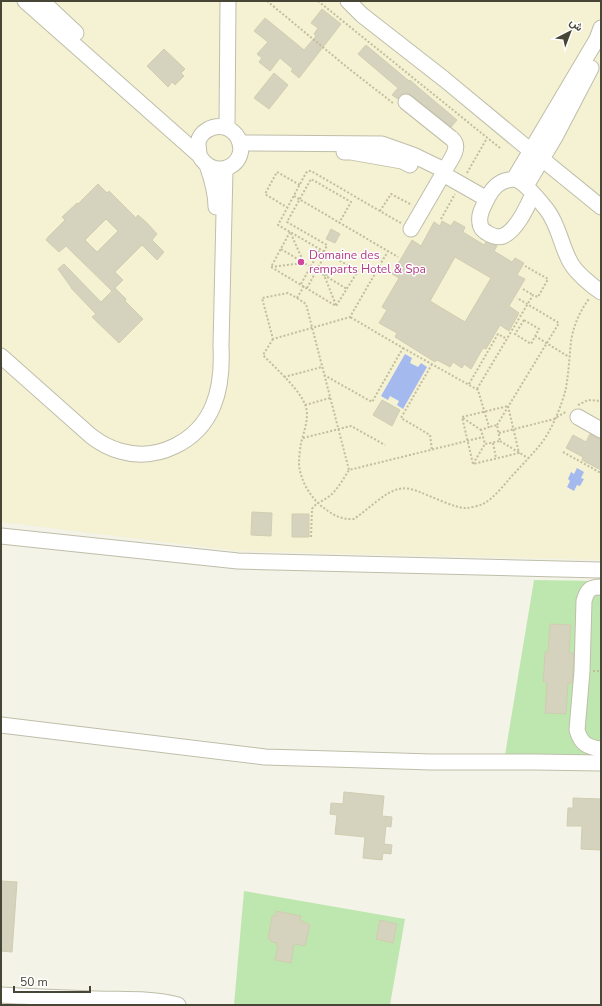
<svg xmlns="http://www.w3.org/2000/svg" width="602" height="1006" font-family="'Nunito Sans',Vazirmatn,sans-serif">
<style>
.commercial{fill:#f5f1d3}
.green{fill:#bee7b0}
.water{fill:#a4baef}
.building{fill:#d5d3bd;stroke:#d0cdb0;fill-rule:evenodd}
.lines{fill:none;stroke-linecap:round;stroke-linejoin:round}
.minor-casing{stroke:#bfbeaa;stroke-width:17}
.path{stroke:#c0be9b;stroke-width:2;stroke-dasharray:2 2;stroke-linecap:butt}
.minor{stroke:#fff;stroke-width:15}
.hotel-dot{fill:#d1479c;stroke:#fff;stroke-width:1.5}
.labels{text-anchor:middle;stroke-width:3;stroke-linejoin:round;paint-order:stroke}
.hotel-label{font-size:12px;fill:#b23c85;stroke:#fff;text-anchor:start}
</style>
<rect width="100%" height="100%" fill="#f3f3e7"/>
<path class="commercial" d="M1 1H601V560L237 551 1 522Z"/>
<path class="green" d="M534 580 601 581V756L505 755Z
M244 891 405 919 390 1005H234Z"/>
<path class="water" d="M405 354 412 358 410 363 418 367 421 363 427 367 403 409 397 405 399 401 390 396 388 400 381 396Z
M577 468 584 472 581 478 584 479 580 486 577 485 574 491 567 487 570 481 568 479 571 472 574 474Z"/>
<path class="building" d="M322 9 341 24 299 78 291 71 293 69 280 58 270 71 259 62 262 58 257 54 268 42 254 31 265 18 304 50 316 36 314 34 318 28 311 23Z
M366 45 409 81 410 80 419 88 457 120 451 127 411 95 407 93 403 94 399 96 398 99 392 95 398 88 358 54Z
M164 49 185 69 181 73 184 76 175 85 172 82 168 87 147 66Z
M274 73 288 85 269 109 254 98Z
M98 184 107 193 109 191 136 218 138 215 147 223 157 234 152 240 164 252 157 260 142 245 115 272 123 280 112 291 66 246 59 252 46 240 48 237 65 220 62 217 77 203 78 204ZM106 219 118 231 97 252 85 240Z
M442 221 451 226 454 221 465 227 463 232 484 245 486 242 497 246 494 251 512 262 515 258 524 263 517 275 525 279 509 306 519 313 509 331 500 325 486 349 483 348 471 369 464 364 462 368 453 362 450 367 437 360 435 362 395 337 397 333 379 323 387 310 382 307 399 278 392 274 412 240 421 246 434 222 440 226ZM455 257 491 278 465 322 430 301Z
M331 229 340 234 335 243 326 239Z
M64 264 101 302 115 288 126 299 125 301 143 319 119 343 92 317 96 314 71 288V287L58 269Z
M382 400 400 410 392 426 373 415Z
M590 434 597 438 601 439V470L582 460 583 457 566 448 573 435 586 442Z
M252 512 272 513 271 536 251 535Z
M292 514H309V537H292Z
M550 624 571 625 569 653H574L573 670 572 683H568L566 714 545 713 547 682H543L544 670 545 652H548Z
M344 792 384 796 382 816 392 817 391 827 386 826 384 844 392 845 391 854 383 853 382 860 363 858 365 837 335 834 337 815 330 814 331 803 343 804Z
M573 798 601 799V850L581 849 582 826H567L568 808H573Z
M1 881 17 882 12 952 1 951Z
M276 911 301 916 300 920 310 925 305 946 294 944 291 963 275 960 278 946 276 945 277 943 271 942V939H268L272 916H275Z
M380 920 397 924 393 943 376 939Z"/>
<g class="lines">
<defs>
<path id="minor" d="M25 1 199 155C215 184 251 163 238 138 235 132 230 129 224 127 213 125 200 131 198 143 198 147 199 151 199 155
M42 1 76 33
M348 1 362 15 444 79 531 151 542 159 601 207
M406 102 451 138C453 139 454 141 455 143 459 152 446 165 443 174
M227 128 228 1
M240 143 382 144 413 155 444 170
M344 152H351L402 161 410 165
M207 165C212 179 216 192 216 207
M514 179 597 39 601 28
M526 186 555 137 591 68
M533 194C527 207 517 230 503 236 498 238 493 236 489 234 485 232 480 228 480 223 478 213 484 206 488 197 492 189 498 182 508 180 510 180 512 179 514 179 524 181 540 201 547 210 560 227 561 248 572 265 578 274 592 286 601 292
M411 229 443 174 487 199
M1 356 91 436C100 443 109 448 120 451 157 462 198 442 213 406 221 387 222 366 221 346L225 169
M578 417 601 430
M1 536 238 561 601 570
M601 587C590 587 587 590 584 601L582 671 577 730C581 744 587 747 601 749
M1 725 265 757 432 762H535L601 763
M1 995C33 997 64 998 96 999 124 1000 150 998 178 1005"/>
</defs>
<use href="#minor" class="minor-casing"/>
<path class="path" d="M267 1 348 68 393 103
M318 1 500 148
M467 173 487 138
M294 196 398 257
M288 208 265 194 277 172 300 185
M441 219 455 194
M401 223 380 211 391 194 412 205
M290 232 271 267 336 306 358 271 278 225 306 173 308 171H311L380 211
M281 249 324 275 356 271
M324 252 327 245 287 222 311 179 351 202 339 223
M271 267 304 263 291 234
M301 284 320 250
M304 286 297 298 288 293 262 298 273 339 350 317 388 251
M307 288 326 253
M523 289 533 295
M297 298 306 304 349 470 483 437
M336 305 324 275 347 289
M524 320 539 329 531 344 515 334Z
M535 336 569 357
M273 339 263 355C276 369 300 389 306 407 309 419 304 431 301 443 300 449 299 457 299 464 300 480 311 499 324 508 333 515 342 520 354 519 366 511 386 491 399 489 407 487 415 490 422 493 433 497 455 508 465 508 470 508 478 506 483 504 494 498 503 486 511 477 521 466 531 456 540 445 551 432 562 405 566 388 568 376 569 364 570 352 571 332 577 315 589 299
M403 348 478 390 489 427 481 430 485 444 500 441 497 425 489 427
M432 364 401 418 430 435 432 450
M324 375 372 402 403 348 350 317
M284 377 322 367
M469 384 498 334 507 339
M477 389 533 295 538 297 548 279 525 266
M305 405 330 398
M578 405 588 400 601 401
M508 406 519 453 473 464 462 417Z
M463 418 481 430
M497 425 559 323 517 298
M499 433 554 419 567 411
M303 438 351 426 385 445
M500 441 528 458
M493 443 496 458
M563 452 601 473
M473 464 485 444
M311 537 312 509C316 502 326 500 332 494 339 487 344 478 349 470
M593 671H601"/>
<use href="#minor" class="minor"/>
</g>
<circle class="hotel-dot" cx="301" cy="262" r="4"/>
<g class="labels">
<g class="hotel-label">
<text x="309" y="259">Domaine des<tspan x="309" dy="14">remparts Hotel &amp; Spa</tspan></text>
</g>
</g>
<rect width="602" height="1006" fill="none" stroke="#464536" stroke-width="4"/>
<g transform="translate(570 32) rotate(42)" stroke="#ffffff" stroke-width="3" paint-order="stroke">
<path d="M0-3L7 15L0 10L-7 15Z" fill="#464536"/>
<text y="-6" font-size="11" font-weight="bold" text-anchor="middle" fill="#464536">ش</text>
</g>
<path d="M14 986v6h76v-6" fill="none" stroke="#464536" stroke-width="2"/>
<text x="20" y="986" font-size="12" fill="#464536" stroke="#ffffff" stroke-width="3" paint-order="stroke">50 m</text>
</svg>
